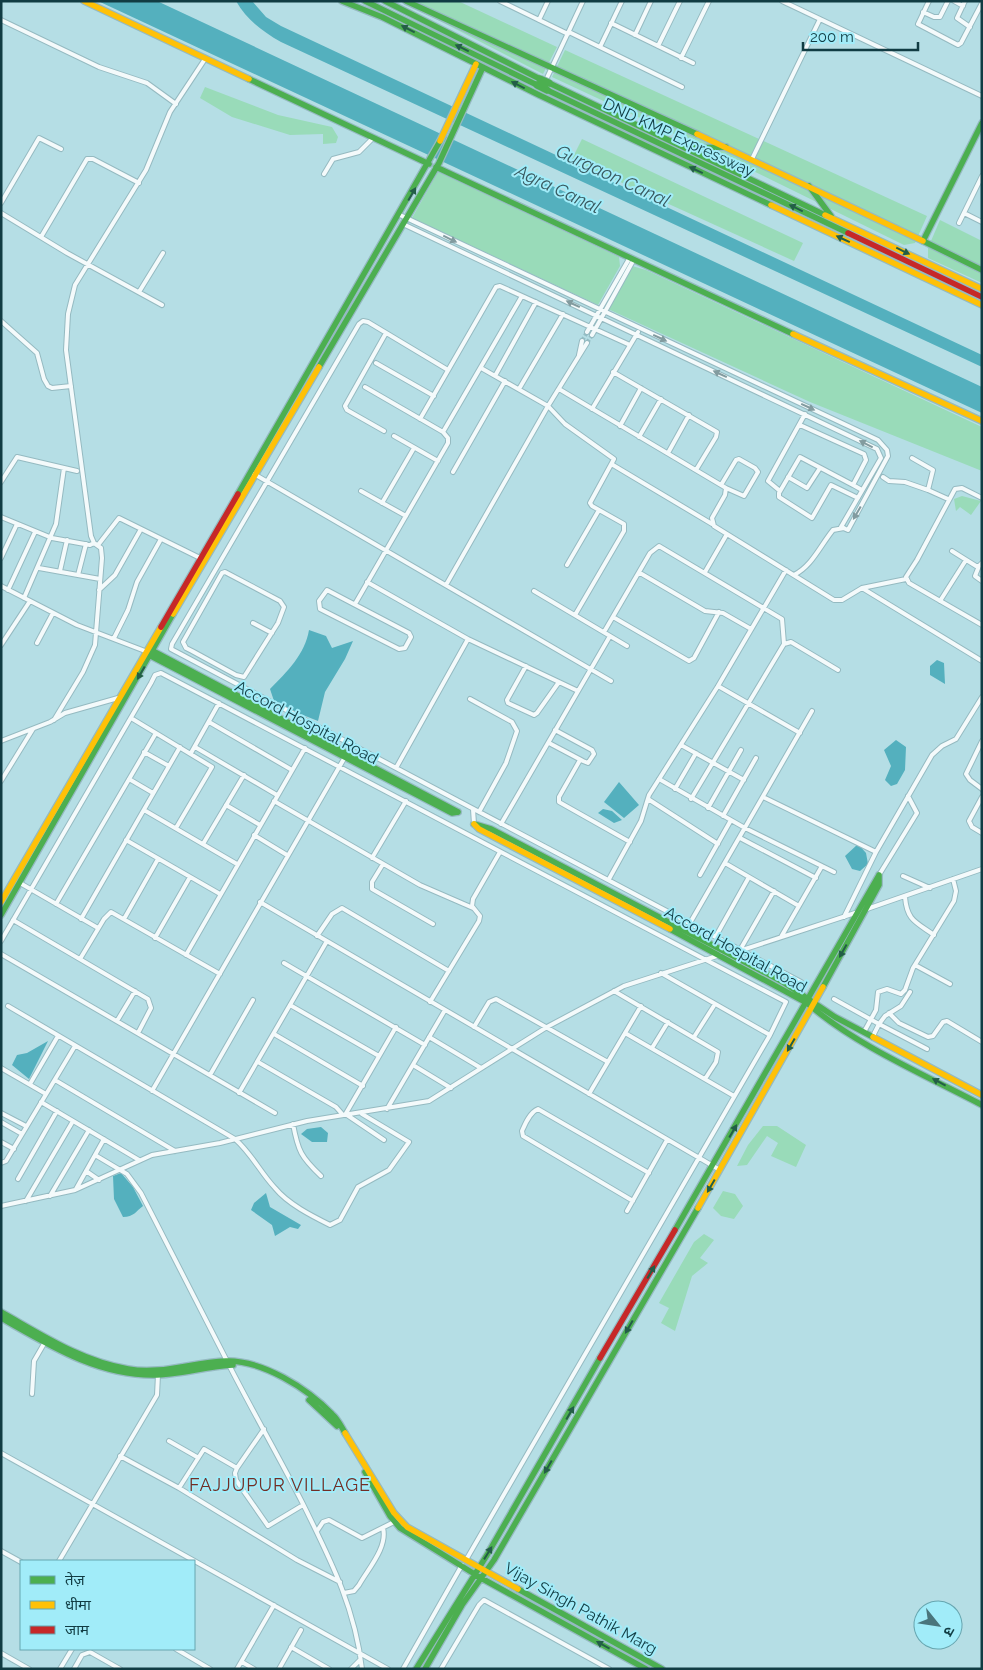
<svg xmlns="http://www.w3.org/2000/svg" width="983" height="1670" font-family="Raleway,'Noto Sans Devanagari',sans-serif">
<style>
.green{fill:#99dbb9}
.water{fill:#54b0be}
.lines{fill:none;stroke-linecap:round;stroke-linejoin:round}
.street-tunnel{stroke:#94bec5;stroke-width:4;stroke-dasharray:4 2;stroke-linecap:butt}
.street-casing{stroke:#95bac1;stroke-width:6}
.fast-casing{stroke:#95bac1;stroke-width:8}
.slow-casing{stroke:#95bac1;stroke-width:8}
.jam-casing{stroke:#95bac1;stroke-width:8}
.street{stroke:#f4fafb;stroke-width:4}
.fast{stroke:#4caf50;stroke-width:5.5}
.slow{stroke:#ffc107;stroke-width:5.5}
.jam{stroke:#c62828;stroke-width:5.5}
.fast-bridge-casing{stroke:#95bac1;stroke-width:9;stroke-linecap:butt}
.fast-bridge{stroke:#4caf50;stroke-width:7}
.oneway{fill:#235e47}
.oneway2{fill:#829b9f}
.labels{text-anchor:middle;stroke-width:4;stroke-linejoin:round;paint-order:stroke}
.street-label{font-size:16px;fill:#113c43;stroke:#a1ecf9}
.water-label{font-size:18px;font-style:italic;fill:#39595f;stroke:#a1ecf9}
.neighbourhood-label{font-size:18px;letter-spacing:1px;fill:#732e25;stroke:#a1ecf9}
</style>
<rect width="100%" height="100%" fill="#b5dee5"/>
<path class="green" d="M401 1H458L557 47 543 74Z
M565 50 927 216 915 243 904 245 745 167 552 77Z
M205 87 278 115 332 127 338 137 336 143 323 144V134L290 135 232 117 200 98Z
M582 139 803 243 794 261 585 166 572 159Z
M438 172 619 257 620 266 598 305 412 218Z
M940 220 982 241V283L928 258V248Z
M632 266 646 270 982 427V471L810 402 608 309Z
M962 496 981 501 971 515 960 507 956 511 954 499Z
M763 1126H777L806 1145 796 1167 771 1156 778 1143 767 1136 747 1165 737 1166 748 1145Z
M723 1191 735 1194 743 1206 734 1219 721 1216 713 1208Z
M704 1234 714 1240 700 1258 708 1263 692 1276 675 1331 661 1323 669 1308 659 1303 694 1242Z"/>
<path class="water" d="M98 1H157L982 387V413Z
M236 1H252L266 17 281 26 982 355V367L281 42C262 31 247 20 236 1Z
M309 630 326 636 332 648 353 641 345 659 325 692 318 721 275 704 270 689C287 672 305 654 309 630Z
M937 660 944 663 945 684 930 675V666Z
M896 740 906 747 905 770 897 784 891 786 885 780 891 766 884 750Z
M619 782 639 805 624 818 604 802Z
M603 809 612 811 622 820 614 823 598 813Z
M858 844 866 853 868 864 860 871 852 869 845 856Z
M48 1041 29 1079 12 1065 17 1055 27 1053Z
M321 1127 328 1133 327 1142H312L301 1134 307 1129Z
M121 1173 133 1187 143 1206C136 1211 134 1217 123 1217L114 1199 113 1176Z
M266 1193 270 1207 301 1225 298 1229 290 1227 275 1236 272 1225 251 1210 254 1203Z"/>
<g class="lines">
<path class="street-tunnel" d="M582 341 587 332
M587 343 592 335"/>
<defs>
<path id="street" d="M500 1 568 34
M782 1 982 96
M929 1 918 24 958 45 961 43 982 3
M954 1 963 6
M965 1 957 18 970 27
M923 12 934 17H940L948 1
M1 20 99 67 147 83 176 104
M539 20 548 1
M611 23 693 63
M569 32 682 87
M635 35 651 1
M658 46 680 1
M600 47 622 1
M681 58 709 1
M545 82 583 1
M752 159 820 19
M324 174 333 159 359 152 373 138
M1 203 39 138 61 149
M1 213 67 253 162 305
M964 213 982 222
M400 215 878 440 887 450 888 456 848 530 841 527 881 458 877 449 403 224
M959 223 982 176
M41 237 87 159H93L139 183
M139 292 163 253
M1 321 37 353 44 379 48 386 52 388 71 386
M587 332 629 259
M592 335 633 261
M579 355 582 341
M376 363 434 396
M481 368 548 406 565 424 614 459 590 503 592 506 624 524V531L575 615
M448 370 368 322 363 321 359 324 172 644 171 649 801 982
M613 372 717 432 716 437 696 470
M495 376 536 302
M519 389 563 314
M559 389 726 488 725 495 712 518 714 526 834 600H842L862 588 906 579
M592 409 638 332
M420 419 496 287 500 286 630 345
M800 425 864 454 866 460 853 485 862 490
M620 426 641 388
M384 431 347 410 345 406 386 333
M443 432 522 296
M394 436 438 461
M639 437 661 399
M668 453 689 415
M912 458 933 470 928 490 948 499
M613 465 712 524
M453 472 505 381
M254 474 611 681
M788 477 807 488 820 468
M883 477 889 481 905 482 928 490
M1 482 17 457 77 471
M721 485 736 460 739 459 755 468 758 472 744 496 726 488
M853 485 800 457 779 493V497L812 518 831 485 858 498
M361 491 406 516
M780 491 768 481 805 414
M982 498 962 488 955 489 917 560 906 577 909 583 982 625
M382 503 414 448
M1 517 52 538 90 545 94 543
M98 545 119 518 200 558
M952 551 976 566H979L982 563
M1 558 17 524
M567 565 599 510
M979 566 975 576 982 581
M39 568 100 579
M60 571 67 540
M225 572 280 601 284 607 278 623 244 677 236 675 192 651 186 648 183 642 222 573Z
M705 572 727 534
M640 573 705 611 723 613 751 629
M78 575 86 544
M794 575C812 566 820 546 833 530L844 528
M367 582 468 639 578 691
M446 585 548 406 587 343
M1 586 77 625 145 651
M862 588 982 661
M8 590 35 532
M99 590 115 575 141 529
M327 590 409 633 411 637 405 648 399 649 320 609 319 601Z
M534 591 627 646
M24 598 56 524 64 468
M940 601 966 560
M355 604 448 443V438L443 432 365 387
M613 617 689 661 694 658 719 612
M253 623 272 633
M604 632 650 553 659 546 782 619 784 644
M114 638 128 610 137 582 161 539
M37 643 53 613
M1 645 30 601
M526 666 507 700 508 703 534 715 537 713 559 682
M718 686 800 733
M470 699 512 722 517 731 506 763 479 812
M131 718 212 767 176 828
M54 720 83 672 95 645 102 558 101 548 94 543 91 536 66 350 68 314 75 285 146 170 170 112 205 59
M209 722 292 770
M1 741 50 722 65 713 118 698
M982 741 966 774 970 780 982 789
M549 743 583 761 588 763 594 754 592 750 555 730
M681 745 744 780
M195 747 277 795
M144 752 169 766
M191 753 219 703
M580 760 559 797V802L630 842
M396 768 468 639
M129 779 153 793
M659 779 745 828 834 872
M1 781 33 729
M675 789 696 753
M763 797 876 852
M982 797 969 821 972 827 982 833
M648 799 718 844
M691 799 784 644 791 642 838 670
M274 801 420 885 473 908
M226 805 260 825
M708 808 741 750
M473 809 474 824
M144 810 237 864
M723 816 756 758
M501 824 610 636
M254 835 287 855
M740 838 816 878
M126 840 220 894
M203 844 244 775
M372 858 406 801
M725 863 799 906
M383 864 372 882V889L433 924
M700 875 731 820
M879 875 917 813 908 796
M903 876 930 888
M609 879 641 821 649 795 718 686 786 570
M20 883 98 928
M905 897C907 921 916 922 934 935
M260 902 720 1170
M56 904 156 733
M867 909 982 869
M844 917 876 852 932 755 942 746 956 739 982 697
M81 919 180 747
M124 919 158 859
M13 920 148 999 151 1008 138 1033
M690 923 812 711
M317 936 332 914 342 908 449 971
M716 936 749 877
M781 937 822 866
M155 938 190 877
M1 941 151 683 155 675 161 673 786 1002 770 1035 466 1560
M740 950 774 891
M1 954 275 1113
M730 954 855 913
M186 955 305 748
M80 959 104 919 111 912 220 974
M284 963 425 1045
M915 965 950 984
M661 973 770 1035
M614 991 718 1052 716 1062 705 1079
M834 999 879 1024 885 1016 901 1006 910 992
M430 1002 479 921 480 916 472 906 473 899 500 852
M290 1005 379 1056
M8 1006 235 1139C252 1154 260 1172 275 1188 288 1204 312 1216 330 1225L340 1220 358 1187 389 1170 409 1142 362 1114
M889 1013 899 1023 928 1037 933 1036 943 1022 947 1021 982 1042
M117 1021 135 991
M474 1027 489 1002 496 999 608 1062
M864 1032 876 1010 878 992 887 989 901 994 905 990 913 968 954 901 956 891 953 879
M625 1033 734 1096
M274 1034 363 1086
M873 1036 879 1024 927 1049
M429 1037 481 1068
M694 1037 715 1004
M652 1048 668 1022
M258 1062 336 1107 343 1115
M413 1065 451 1088
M1 1068 46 1094
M210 1075 253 1000
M55 1080 175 1151
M30 1084 58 1036
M152 1091 345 757
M239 1093 327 941
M589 1094 641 1006
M41 1102 139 1160
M387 1109 445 1010
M1 1113 26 1126
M345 1115 396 1027
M347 1115 384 1140
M1 1122 22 1134
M293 1124C298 1151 301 1157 321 1176
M1 1142 14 1149
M95 1155 127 1174 141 1193 227 1361
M1 1163 6 1161 75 1046
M86 1171 99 1180
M18 1179 57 1111
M76 1189 104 1139
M50 1196 89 1130
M26 1201 73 1121
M633 1201 523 1136 522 1131C525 1124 530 1112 538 1109L649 1173
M1 1206 75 1190 152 1155 220 1143 307 1121 429 1101 547 1027 624 986 720 955
M627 1211 667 1140
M229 1365C253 1412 279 1457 303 1504 330 1559 355 1607 362 1669
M32 1394 34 1361 45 1342
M264 1429 237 1468 235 1473 236 1480 268 1526 303 1505
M169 1441 197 1457
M1 1453 388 1669
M120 1456 179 1488 297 1560 340 1582
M179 1488 204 1449 237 1468
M317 1531 323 1522 329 1520 362 1538 394 1522
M1 1551 21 1562
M59 1561 157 1395 158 1375
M344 1593 354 1591 359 1585C368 1569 388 1547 383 1528
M291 1647 329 1669
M176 1649 210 1669
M1 1653 29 1669
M242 1662 254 1669
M60 1669 72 1649
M74 1669 82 1655 90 1652 120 1669
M237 1669 274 1605
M279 1669 301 1630
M351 1669 360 1660
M403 1669 462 1565
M441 1669 479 1605 484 1600 609 1669"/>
<path id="fast" d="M342 1 382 17 539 95 771 205
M365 1 537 85
M385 1 540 79
M406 1 697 134
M249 79 429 164
M549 83 825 215
M547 90 848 233
M692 148 726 147
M436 167 793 334
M809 186 831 216
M923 241 982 270
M923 241 982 123
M319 367 439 163 483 67
M238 494 440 141
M151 650 458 812
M149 655 452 813 458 812
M474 824 491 829 783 982 835 1017 873 1037
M1 915 173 614
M670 929 807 1003C855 1045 925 1075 982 1105
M823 987 879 885V875
M675 1230 879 875
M1 1312C42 1335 81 1361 128 1369 162 1375 192 1362 226 1361 262 1360 307 1388 332 1414 338 1419 341 1426 345 1433
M1 1318C49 1345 96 1375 153 1375 180 1375 206 1366 233 1365
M309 1400 337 1426
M365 1472 390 1516 400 1528 481 1578 646 1669
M518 1589 662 1669
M416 1669 487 1555 600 1358
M425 1669 462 1605 494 1560 698 1208"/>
<path id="slow" d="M84 1 249 79
M697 134 923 241
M440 141 476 64
M771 205 982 305
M825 215 982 289
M793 334 982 421
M173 614 319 367
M474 824 479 829 670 929
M1 902 161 627
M873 1037 982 1095
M698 1208 823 987
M345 1433 394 1513 407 1527 518 1589"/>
<path id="jam" d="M848 233 982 297
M161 627 238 494
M600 1358 675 1230"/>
</defs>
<use href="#street" class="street-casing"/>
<use href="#fast" class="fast-casing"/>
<use href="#slow" class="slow-casing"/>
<use href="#jam" class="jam-casing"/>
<use href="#street" class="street"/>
<use href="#fast" class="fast"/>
<use href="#slow" class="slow"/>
<use href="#jam" class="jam"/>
<defs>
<path id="fast-bridge" d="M540 79 549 83
M537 85 547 90"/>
</defs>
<use href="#fast-bridge" class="fast-bridge-casing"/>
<use href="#fast-bridge" class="fast-bridge"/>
</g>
<defs><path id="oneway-solid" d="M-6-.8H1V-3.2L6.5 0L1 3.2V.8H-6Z" transform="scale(1.25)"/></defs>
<g class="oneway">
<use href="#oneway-solid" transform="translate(408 29) rotate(-153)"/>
<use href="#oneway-solid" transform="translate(462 48) rotate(-154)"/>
<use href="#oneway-solid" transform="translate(518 85) rotate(-153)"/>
<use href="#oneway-solid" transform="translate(696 170) rotate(-155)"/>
<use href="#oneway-solid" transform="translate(412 194) rotate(-60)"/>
<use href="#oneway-solid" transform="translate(796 208) rotate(-154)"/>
<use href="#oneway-solid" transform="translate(843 239) rotate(-155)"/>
<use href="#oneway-solid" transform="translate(903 251) rotate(26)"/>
<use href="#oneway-solid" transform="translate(141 673) rotate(120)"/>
<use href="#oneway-solid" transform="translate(843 951) rotate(119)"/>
<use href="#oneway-solid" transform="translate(791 1045) rotate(120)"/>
<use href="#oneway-solid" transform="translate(939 1082) rotate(-152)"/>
<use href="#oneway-solid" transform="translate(733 1131) rotate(-60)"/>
<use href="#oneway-solid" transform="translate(711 1186) rotate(120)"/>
<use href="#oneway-solid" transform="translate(651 1272) rotate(-60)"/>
<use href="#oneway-solid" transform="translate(629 1327) rotate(120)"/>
<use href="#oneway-solid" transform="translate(570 1413) rotate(-60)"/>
<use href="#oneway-solid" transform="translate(548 1467) rotate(120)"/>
<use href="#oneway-solid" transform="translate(488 1553) rotate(-58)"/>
<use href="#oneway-solid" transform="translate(603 1645) rotate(-151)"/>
</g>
<g class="oneway2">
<use href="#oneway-solid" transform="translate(450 239) rotate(26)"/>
<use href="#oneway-solid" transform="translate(573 304) rotate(-155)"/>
<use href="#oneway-solid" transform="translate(660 338) rotate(25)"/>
<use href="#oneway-solid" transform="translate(720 374) rotate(-155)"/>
<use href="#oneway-solid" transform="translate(808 407) rotate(25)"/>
<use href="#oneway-solid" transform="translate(866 444) rotate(-153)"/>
<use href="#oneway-solid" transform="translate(857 513) rotate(120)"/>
</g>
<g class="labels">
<g class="street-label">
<text transform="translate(679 137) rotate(25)" y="6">DND KMP Expressway</text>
<text transform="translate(307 722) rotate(28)" y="6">Accord Hospital Road</text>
<text transform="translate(736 949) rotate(29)" y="6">Accord Hospital Road</text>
<text transform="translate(581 1608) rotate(29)" y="6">Vijay Singh Pathik Marg</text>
</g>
<g class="water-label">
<text transform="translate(613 176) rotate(25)" y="6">Gurgaon Canal</text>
<text transform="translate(558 189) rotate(25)" y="6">Agra Canal</text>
</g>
<g class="neighbourhood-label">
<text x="280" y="1491">FAJJUPUR VILLAGE</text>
</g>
</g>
<rect width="983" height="1670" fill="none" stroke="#113c43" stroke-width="5"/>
<rect x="20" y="1560" width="175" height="90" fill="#a1ecf9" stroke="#67a6b0"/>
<rect x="30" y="1576" width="25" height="8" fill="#4caf50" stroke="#67a6b0"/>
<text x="65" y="1585" font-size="15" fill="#113c43">तेज़</text>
<rect x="30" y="1601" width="25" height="8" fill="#ffc107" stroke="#67a6b0"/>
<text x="65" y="1610" font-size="15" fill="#113c43">धीमा</text>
<rect x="30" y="1626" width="25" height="8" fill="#c62828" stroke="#67a6b0"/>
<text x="65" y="1635" font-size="15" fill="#113c43">जाम</text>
<g transform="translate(938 1625) rotate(120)"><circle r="24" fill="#a1ecf9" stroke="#67a6b0"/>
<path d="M0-4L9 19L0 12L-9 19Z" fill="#4a757c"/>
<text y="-8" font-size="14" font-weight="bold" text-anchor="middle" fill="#113c43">उ</text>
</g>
<path d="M803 42v8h115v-8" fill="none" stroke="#113c43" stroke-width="2.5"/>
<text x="810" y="42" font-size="15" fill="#113c43" stroke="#a1ecf9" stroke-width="4" paint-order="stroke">200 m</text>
</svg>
